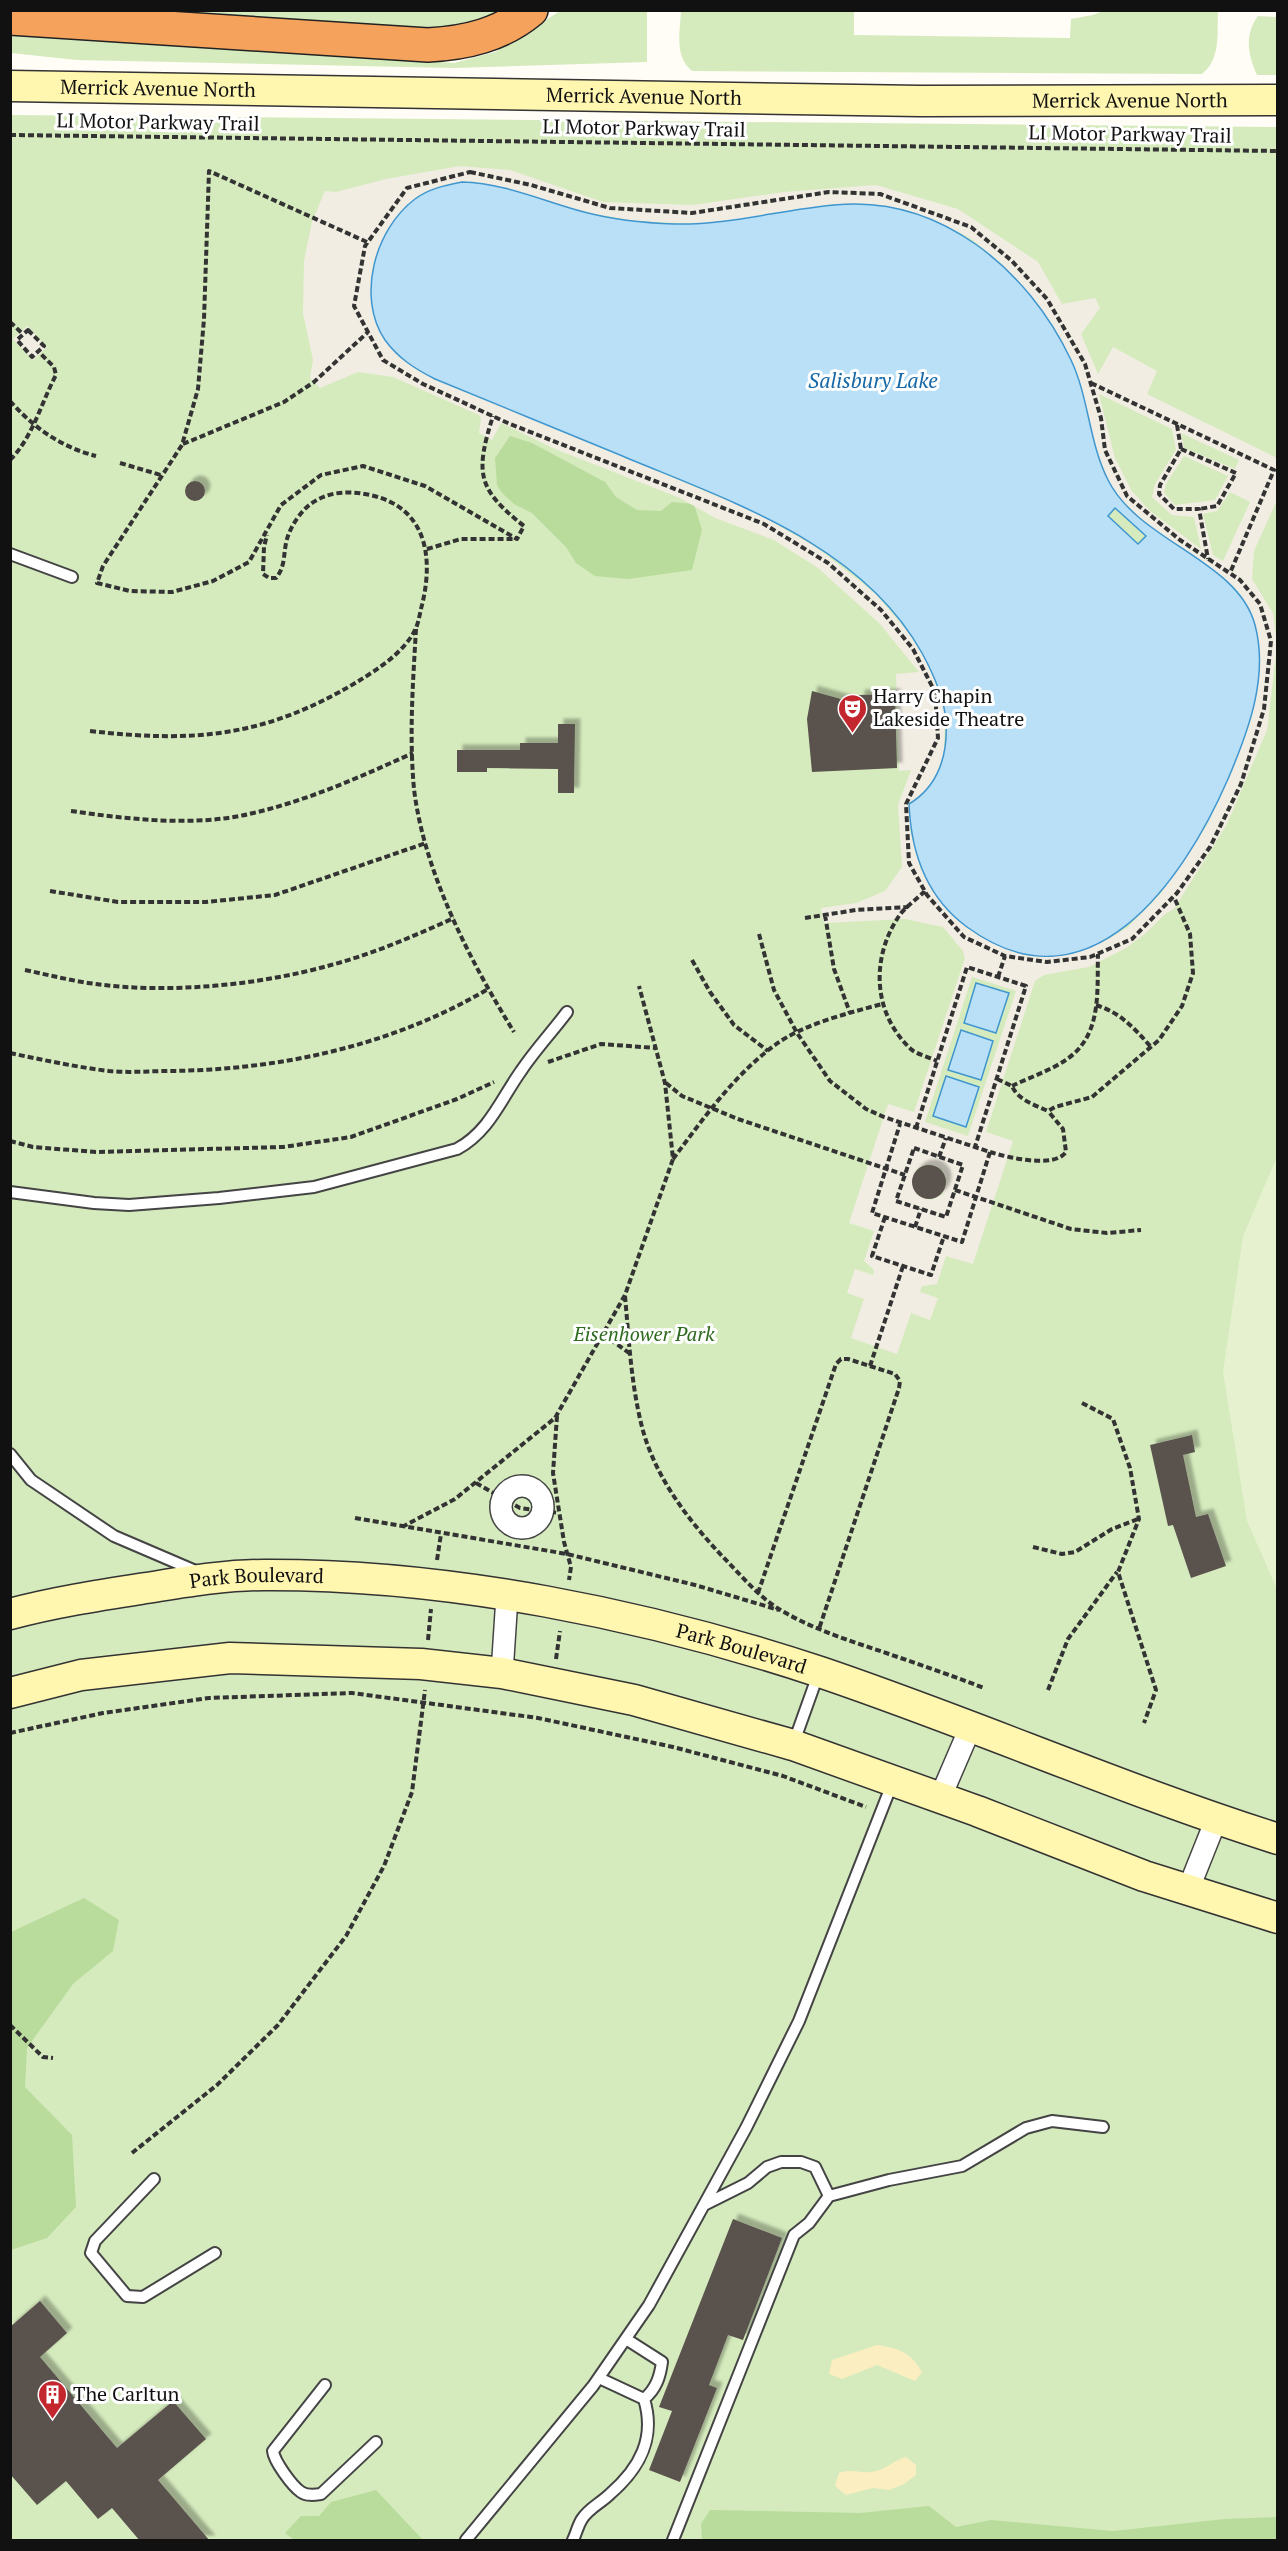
<svg xmlns="http://www.w3.org/2000/svg" width="1288" height="2551" font-family="'PT Serif',serif">
<style>
.green{fill:#d5ebbd}
.forest{fill:#b9dc9c}
.sand{fill:#fbeec1}
.pitch{fill:#e6f2cf}
.plaza{fill:#f1ede2;fill-rule:evenodd}
.water{fill:#b9e0f7;stroke:#3f96cf;stroke-width:1.5;fill-rule:evenodd}
.building{fill:#5a524d;filter:url(#shadow)}
.lines{fill:none;stroke-linecap:round;stroke-linejoin:round}
.lane-casing{stroke:#444;stroke-width:14}
.street-casing{stroke:#444;stroke-width:24}
.secondary-casing{stroke:#333;stroke-width:33}
.highway-casing{stroke:#222;stroke-width:36}
.path{stroke:#333;stroke-width:4;stroke-dasharray:6 3;stroke-linecap:butt}
.lane{stroke:#fff;stroke-width:10}
.street{stroke:#fff;stroke-width:21}
.secondary{stroke:#fff6b0;stroke-width:30}
.highway{stroke:#f5a25d;stroke-width:33}
.labels{text-anchor:middle;stroke-width:6;stroke-linejoin:round;paint-order:stroke}
.street-label{font-size:20px;fill:#111;stroke:#fff}
.poi-label{font-size:20px;fill:#111;stroke:#fff;text-anchor:start}
.park-label{font-size:20px;font-style:italic;fill:#2f6b1f;stroke:#fff}
.water-label{font-size:21px;font-style:italic;fill:#1768a6;stroke:#fff}
</style>
<defs>
<filter id="shadow"><feDropShadow dx="5.5" dy="-5.5" stdDeviation="1.5" flood-color="#0004"/></filter>
</defs>
<rect width="100%" height="100%" fill="#fffdf5"/>
<path class="green" d="M81 11H511L451 35Z
M560 11H647V62L454 68 77 60 11 53 10 33 454 63 495 52Z
M681 11H854V35L1070 38 1071 19 1093 15 1103 11H1218C1217 33 1221 59 1202 74L692 71C674 56 680 32 681 11Z
M1277 11V75H1257C1248 55 1244 35 1258 16L1277 17Z
M11 115 1277 127V2540H11Z"/>
<path class="forest" d="M510 436 532 443 605 482 616 497 637 510 661 511 672 502 694 504 702 530 692 570 628 579 595 576 576 563 566 547 532 513 514 504 502 493 497 485 495 458Z
M84 1898 119 1920 113 1951 73 1984 27 2048 25 2087 72 2135 76 2207 47 2238 11 2250V1932Z
M376 2490 423 2540H294L285 2533 301 2516H319L331 2502Z
M929 2506 956 2527 991 2520 1113 2531 1225 2519 1277 2517V2540H702L701 2524 710 2510 860 2513Z"/>
<path class="sand" d="M877 2345C898 2348 912 2353 922 2372L915 2381 877 2365 842 2379 829 2374 832 2360Z
M906 2457 916 2465V2475L904 2484 889 2490 873 2488 846 2495 835 2486 839 2473C852 2468 862 2475 876 2471 887 2468 895 2460 906 2457Z"/>
<path class="pitch" d="M1277 1157V1589L1247 1521 1223 1372 1243 1236Z"/>
<path class="plaza" d="M460 166 510 170 603 202 693 205 784 192 876 185 958 209 1038 262 1062 304 1095 298 1100 308 1081 334 1098 374 1113 347 1157 371 1147 394 1277 458V500L1254 551 1252 579 1273 613 1277 646 1267 730 1227 824 1174 909 1165 914 1146 933 1126 948 1089 967 1044 975 1035 981 986 1132 1013 1141 973 1264 946 1256 937 1284 922 1286 920 1292 938 1298 930 1320 911 1313 897 1354 851 1338 864 1299 847 1293 855 1269 873 1275 874 1270 864 1261 874 1231 849 1223 888 1104 914 1112 965 958 963 951 943 927 905 919 826 923 823 922 821 908 856 903 885 891 902 867 898 805 911 770 899 771 896 674 919 672 880 624 818 568 774 540 715 518 680 498 555 449 501 423 492 440 479 433 481 418 479 415 393 377 358 372 320 388 310 378 313 360 303 313 304 261 312 222 325 191 336 192 386 179ZM836 204 884 206 930 218 970 238 1002 264 1049 322 1072 362 1098 456 1108 480 1119 497 1144 523 1226 581 1241 595 1255 623 1258 642V673L1251 716 1220 797 1206 826 1161 893 1128 927 1103 942 996 944 958 921 921 870 910 830 918 799 934 781 944 754 945 709 930 667 914 639 875 593 816 547 757 513 416 369 394 351 384 338 373 306 372 269 583 212 635 221 697 224 769 216ZM1099 394 1172 429 1176 450 1155 484 1152 497 1172 515 1194 517 1201 549 1150 511 1131 490 1115 458ZM1181 433 1239 460 1235 469 1184 448ZM1184 456 1228 476 1215 500 1175 505 1164 493 1166 484ZM1230 492 1250 502 1223 561 1213 555 1203 514 1217 511ZM972 977 1016 991 968 1136 925 1122ZM928 1164 941 1168 947 1180 943 1194 931 1200 917 1195 912 1183 916 1169Z
M27 326 47 347 33 360 13 339Z"/>
<path class="water" d="M462 182C504 183 543 201 584 212 614 220 644 223 675 224 729 225 780 210 834 205 939 194 1028 269 1071 360 1089 398 1089 443 1108 480 1139 542 1238 560 1255 625 1269 677 1248 732 1228 779 1184 880 1090 1017 967 927 926 897 911 853 909 804 939 786 948 754 946 721 944 697 934 675 922 653 861 543 729 501 620 455 558 430 497 404 435 379 415 369 398 358 385 340 356 297 375 229 415 199 428 189 446 185 462 182ZM1115 508 1146 536 1138 544 1108 516Z
M976 983 1009 993 996 1033 964 1023Z
M961 1030 993 1041 981 1080 948 1070Z
M946 1076 979 1087 966 1127 933 1116Z"/>
<path class="building" d="M185 491a10 10 0 1 1 20 0a10 10 0 1 1-20 0Z
M812 691 859 704V695L895 694 897 768 812 772 807 719Z
M558 724H575L574 793H558V769L487 768V772H457V750H520V743H558Z
M912 1182a17 17 0 1 1 34 0a17 17 0 1 1-34 0Z
M1192 1435 1195 1452 1183 1455 1196 1517 1208 1514 1226 1566 1191 1578 1173 1525 1168 1526 1150 1445Z
M733 2219 782 2238 743 2340 728 2335 709 2385 717 2388 680 2482 649 2470 672 2411 659 2407Z
M40 2301 67 2333 40 2357 117 2448 173 2401 206 2439 158 2480 210 2541H140L112 2508 98 2519 66 2481 37 2505 10 2474V2327Z"/>
<g class="lines">
<defs>
<path id="lane" d="M10 554 72 577
M10 1192 94 1203 129 1205 219 1198 314 1187 457 1149C489 1132 501 1099 521 1071 535 1050 552 1032 567 1012
M10 1454 31 1480 114 1536 198 1572
M794 1742 819 1672
M154 2179 95 2241 91 2253 127 2296 143 2297 215 2253
M829 2196 889 2180 962 2166 1026 2128 1052 2121 1103 2127
M599 2378 644 2399C656 2389 660 2377 662 2362L626 2339
M325 2385 273 2451C274 2461 292 2486 301 2492 307 2496 314 2495 321 2494L376 2442
M466 2540 593 2386 649 2305 746 2128 799 2021 892 1784
M573 2540C576 2534 578 2525 582 2519 589 2508 601 2503 610 2494 640 2468 656 2438 644 2399
M673 2540 794 2235 809 2223 829 2196 815 2167 801 2162H781L767 2167 748 2183 704 2205"/>
<path id="street" d="M501 1507a21 21 0 1 1 42 0a21 21 0 1 1-42 0Z
M502 1673 507 1597
M940 1798 971 1726
M1188 1890 1216 1820"/>
<g id="secondary">
<path id="s1" d="M10 86 920 101 1278 100"/>
<path id="s2" d="M10 1614C55 1602 101 1595 146 1588 185 1582 225 1575 264 1575 448 1574 645 1614 820 1672 974 1724 1123 1790 1278 1839"/>
<path d="M10 1693 81 1675 230 1658 421 1664 502 1673 634 1700 793 1745 977 1811 1144 1876 1278 1918"/>
</g>
<path id="highway" d="M10 18 428 45C466 43 501 35 531 10"/>
</defs>
<use href="#lane" class="lane-casing"/>
<use href="#street" class="street-casing"/>
<use href="#secondary" class="secondary-casing"/>
<use href="#highway" class="highway-casing"/>
<path class="path" d="M10 135 1278 151
M470 172 531 185 610 208 692 213 829 192 880 194 971 227 1012 261 1047 299 1085 364 1101 418 1105 450 1127 496 1180 540 1240 580 1260 604 1271 641 1264 709 1241 784 1210 847 1177 893 1132 939 1090 957 1047 962 1005 956 964 937 927 895 909 863 906 804 938 738 935 692 913 649 881 610 828 563 764 524 510 424 423 384 383 360 354 306 365 246 407 188Z
M367 242 209 171 204 319 198 389 182 445 103 566 97 583 130 591 172 592 213 581 249 562 281 505 321 475 363 466 425 486 517 539 524 526C477 489 475 473 493 416
M10 322 23 334
M28 330 44 346 32 357 17 340Z
M1091 383 1274 470 1230 573
M10 401C34 428 61 447 96 456
M1177 425 1181 449 1160 485 1159 494 1174 509H1199L1208 559
M183 444 284 402 314 382 368 332
M1181 449 1236 473 1217 506 1199 509
M10 460C33 437 41 403 56 375L54 367 38 351
M120 463 161 475
M427 549 461 539H516
M416 629C413 682 409 735 414 789 424 872 470 961 514 1032
M90 731C195 743 265 737 357 682 378 669 405 652 416 628 419 621 420 612 422 605 434 556 426 507 370 495 352 491 333 491 317 500 303 507 291 525 287 539 283 553 286 566 276 578H269L263 574 264 547 267 535
M71 811C127 819 193 827 249 814 307 801 360 777 413 753
M50 891 118 902H206L275 895 426 843
M925 891C917 899 905 907 899 916 870 959 873 1015 912 1050 919 1055 929 1057 937 1061
M825 915 834 969 850 1013
M805 918 856 910 908 907
M759 934 774 990 797 1033 830 1081 866 1109 884 1117 990 1152 962 1242 872 1213 900 1124
M692 960 710 992 734 1025 768 1051
M25 970C49 975 72 981 96 984 168 994 261 985 331 965 373 954 414 936 454 918
M998 977 1005 956
M1096 1005C1121 1013 1134 1028 1151 1047
M10 1053C43 1060 76 1067 109 1071 129 1073 149 1071 169 1071 279 1070 392 1046 488 989
M548 1062 601 1044 656 1048
M997 1079 1012 1086C1018 1100 1035 1105 1048 1111L1055 1107 1092 1097 1159 1040 1182 1006 1193 973 1190 934 1174 897
M666 1083 682 1096 738 1119 905 1175
M1012 1086C1034 1075 1066 1066 1081 1046 1101 1021 1097 984 1098 954
M916 1128 967 967 1026 986 975 1147
M10 1141 33 1147 96 1152 283 1147 351 1137 457 1099 494 1082
M914 1148 963 1165 946 1217 896 1201Z
M990 1152C1006 1157 1054 1169 1066 1152L1063 1129 1048 1111
M939 1157 946 1138
M673 1159C703 1119 734 1075 775 1045 803 1024 849 1013 882 1004
M955 1190 1071 1229 1107 1233 1141 1230
M885 1217 872 1256 931 1275 944 1236
M915 1227 921 1209
M625 1296C629 1340 631 1384 642 1427 655 1477 688 1520 723 1557 742 1576 760 1599 784 1612 817 1631 854 1642 889 1654 921 1665 953 1676 984 1688
M603 1334 629 1353
M870 1366 903 1266
M1082 1403 1113 1419 1130 1468 1139 1519 1118 1572 1156 1690 1144 1723
M557 1416 553 1473 564 1542 571 1567 569 1580
M476 1483 520 1508 559 1513
M355 1518 567 1554 695 1585 779 1610
M402 1527 455 1499 555 1418 625 1295 673 1159 665 1083 639 986
M1033 1547 1062 1554 1075 1552 1112 1529 1138 1519
M437 1560 441 1534
M758 1593 836 1364 841 1359H848L895 1374 900 1381 899 1388 819 1629
M428 1640 431 1609
M556 1659 560 1631
M1048 1690 1068 1639 1117 1572
M10 1733 103 1713 209 1698 352 1693 538 1718 673 1747 783 1776 866 1807
M10 2025 43 2057 53 2058
M132 2153 217 2085 278 2025 346 1936 384 1866 412 1792 425 1690"/>
<use href="#lane" class="lane"/>
<use href="#street" class="street"/>
<use href="#secondary" class="secondary"/>
<use href="#highway" class="highway"/>
</g>
<defs>
<symbol id="theatre-pin" viewBox="-11 -11 22 30"><path d="M0 17L-7.5 6A9.5 9.5 0 1 1 7.5 6Z" fill="#c4262e" stroke="#fff"/><path d="M-5-5.5Q0-4 5-5.5V0Q5 5 0 6Q-5 5-5 0ZM-3.3-2.5H-1v1.5H-3.3ZM1-2.5H3.3v1.5H1ZM-2.8 1Q0 5.5 2.8 1Z" fill="#fff"/></symbol>
<symbol id="building-pin" viewBox="-11 -11 22 30"><path d="M0 17L-7.5 6A9.5 9.5 0 1 1 7.5 6Z" fill="#c4262e" stroke="#fff"/><path d="M-4-6H4V6H1V3H-1V6H-4ZM-2.5-4.3h1.7v1.8h-1.7ZM.8-4.3h1.7v1.8H.8ZM-2.5-1h1.7V.8h-1.7ZM.8-1h1.7V.8H.8Z" fill="#fff"/></symbol>
</defs>
<g fill-rule="evenodd">
<use href="#theatre-pin" x="836" y="692" width="33" height="45"/>
<use href="#building-pin" x="36" y="2378" width="33" height="45"/>
</g>
<g class="labels">
<g class="street-label">
<text dy="7" stroke="none"><textPath href="#s1" startOffset="148">Merrick Avenue North</textPath></text>
<text dy="7" stroke="none"><textPath href="#s1" startOffset="634">Merrick Avenue North</textPath></text>
<text dy="7" stroke="none"><textPath href="#s1" startOffset="1120">Merrick Avenue North</textPath></text>
<text transform="translate(158 122) rotate(1)" y="7">LI Motor Parkway Trail</text>
<text transform="translate(644 128) rotate(1)" y="7">LI Motor Parkway Trail</text>
<text transform="translate(1130 134) rotate(1)" y="7">LI Motor Parkway Trail</text>
<text dy="7" stroke="none"><textPath href="#s2" startOffset="250">Park Boulevard</textPath></text>
<text dy="7" stroke="none"><textPath href="#s2" startOffset="742">Park Boulevard</textPath></text>
</g>
<g class="poi-label">
<text x="873" y="703">Harry Chapin<tspan x="873" dy="23">Lakeside Theatre</tspan></text>
<text x="73" y="2401">The Carltun</text>
</g>
<g class="park-label">
<text x="644" y="1341">Eisenhower Park</text>
</g>
<g class="water-label">
<text x="873" y="388">Salisbury Lake</text>
</g>
</g>
<rect width="1288" height="2551" fill="none" stroke="#111111" stroke-width="24"/>
</svg>
